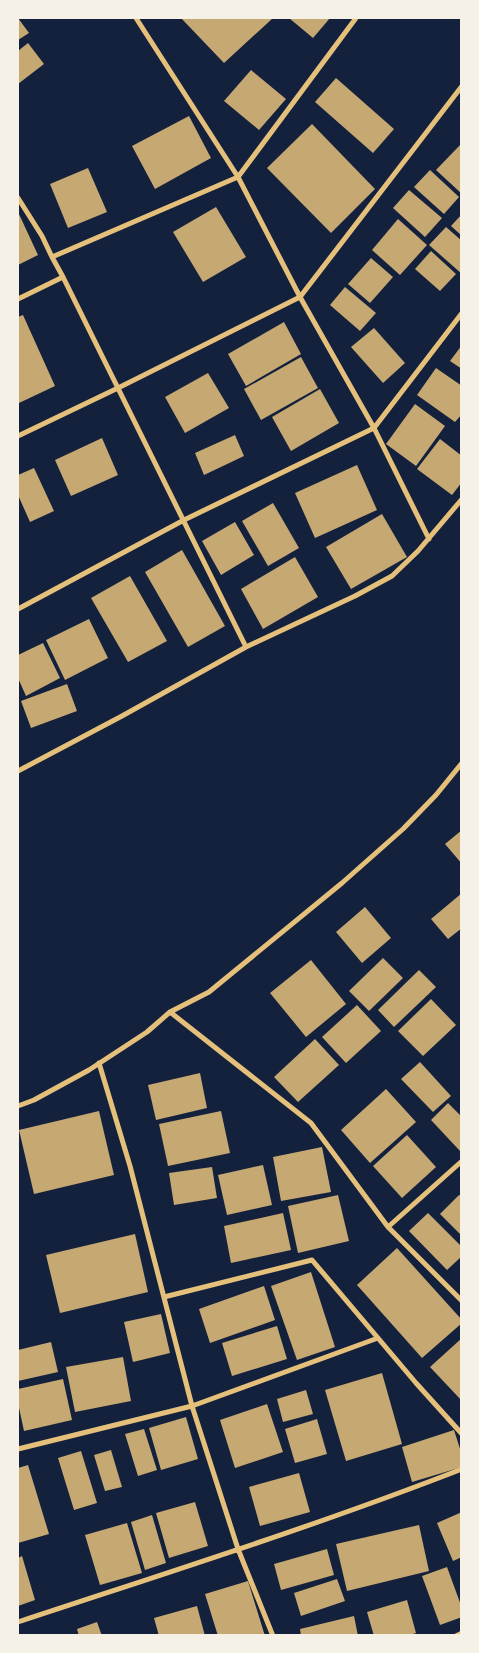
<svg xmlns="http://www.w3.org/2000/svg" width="479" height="1653" font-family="'Public Sans',sans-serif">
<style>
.building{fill:#c6a872}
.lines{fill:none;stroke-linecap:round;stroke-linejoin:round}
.minor{stroke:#e5c07b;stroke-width:5}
</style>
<rect width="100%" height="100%" fill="#14213d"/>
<path class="building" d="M18 18 29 33 18 40Z
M181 18H273L224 63Z
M289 18H330L313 38Z
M28 43 44 64 18 84V51Z
M251 70 286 99 259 130 224 101Z
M336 78 394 129 373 153 315 102Z
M189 116 211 158 155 189 132 146Z
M312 124 375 189 331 233 267 168Z
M462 143V194L436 170Z
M88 168 107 212 68 228 50 184Z
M430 170 459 197 444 214 414 187Z
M409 190 442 218 425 237 393 208Z
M216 207 246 257 203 282 173 232Z
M18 212 38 255 18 265Z
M462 214V236L451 226Z
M398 219 427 245 400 275 372 250Z
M446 227 462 241V274L429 245Z
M431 251 456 274 440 291 415 269Z
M371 258 393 277 370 303 348 284Z
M345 287 376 313 360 331 330 305Z
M23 315 55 386 19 403 18 400V317Z
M284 322 301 354 246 386 228 354Z
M374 328 405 363 383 383 351 347Z
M462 345V369L450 361Z
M301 357 318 388 261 420 244 389Z
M436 368 462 386V414L455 422 417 395Z
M208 373 229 408 185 433 165 397Z
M320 389 339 423 291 451 272 417Z
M415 404 445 426 416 466 386 444Z
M235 435 244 456 204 475 195 453Z
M102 438 118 475 71 496 55 460Z
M440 439 462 456V482L452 495 417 469Z
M357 465 377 510 315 538 295 493Z
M34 468 54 511 30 522 18 495V475Z
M273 503 299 548 268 566 242 521Z
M382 514 407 557 351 589 326 547Z
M235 522 254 555 221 575 202 541Z
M182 550 225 626 188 647 145 572Z
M295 557 318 597 263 629 241 589Z
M130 576 167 641 128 662 91 598Z
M89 619 108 658 65 680 46 640Z
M43 643 60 678 26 696 18 678V655Z
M67 684 77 711 31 728 21 701Z
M462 830V864L445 844Z
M462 893V928L448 939 431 919Z
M365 907 391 938 362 963 336 932Z
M383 958 403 978 369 1011 349 991Z
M311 960 346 1004 306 1037 270 993Z
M419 970 436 987 394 1027 378 1010Z
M431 999 456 1025 423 1056 398 1031Z
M357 1005 381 1031 346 1063 322 1037Z
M315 1039 339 1065 298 1102 274 1077Z
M420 1062 451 1096 433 1112 401 1079Z
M200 1073 207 1108 156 1120 148 1085Z
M386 1089 416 1122 370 1163 341 1130Z
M448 1103 462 1117 460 1151 431 1120Z
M99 1111 114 1175 34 1194 19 1130Z
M221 1111 230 1153 168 1166 159 1124Z
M407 1135 436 1167 402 1198 373 1166Z
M322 1147 331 1192 281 1201 273 1157Z
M263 1165 272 1205 227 1215 218 1175Z
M212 1167 217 1198 174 1205 169 1173Z
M338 1195 349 1241 298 1253 288 1206Z
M459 1195 462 1197V1236L440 1214Z
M283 1213 291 1250 231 1263 224 1226Z
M428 1213 462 1247V1256L447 1270 409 1231Z
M135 1234 148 1292 60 1313 46 1255Z
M397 1248 462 1320V1323L422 1358 357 1285Z
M311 1272 335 1347 297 1360 271 1286Z
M264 1286 275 1320 210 1343 199 1309Z
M161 1314 170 1353 133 1362 124 1322Z
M277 1326 287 1359 232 1376 222 1343Z
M462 1338V1401L430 1367Z
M51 1342 58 1372 18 1381V1350Z
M123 1357 131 1401 75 1412 66 1367Z
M382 1373 402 1444 346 1461 325 1390Z
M63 1379 72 1420 24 1431 18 1403V1389Z
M306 1390 313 1414 283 1422 277 1399Z
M267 1404 283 1452 235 1468 220 1420Z
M186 1417 198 1459 161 1470 149 1428Z
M317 1419 327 1454 295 1463 285 1429Z
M144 1429 157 1470 138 1476 125 1434Z
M454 1430 462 1455V1467L412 1482 402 1447Z
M111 1450 122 1487 105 1491 94 1455Z
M81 1451 97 1503 74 1510 58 1458Z
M28 1465 49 1534 18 1543V1468Z
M299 1473 310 1512 260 1526 249 1487Z
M195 1502 208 1546 169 1558 156 1513Z
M462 1512V1557L453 1561 437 1523Z
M152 1515 166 1563 145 1570 131 1522Z
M127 1523 142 1573 100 1585 85 1535Z
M419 1525 429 1571 347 1591 336 1544Z
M327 1549 334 1575 281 1590 274 1564Z
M22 1556 35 1600 18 1606V1558Z
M447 1567 462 1608V1617L440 1625 422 1576Z
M337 1579 345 1601 301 1616 294 1593Z
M248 1581 265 1636H218L205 1594Z
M407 1600 416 1633 407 1636H374L367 1612Z
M197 1606 205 1636H159L154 1618Z
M354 1616 358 1636H301L300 1629Z
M97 1622 102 1636H79L77 1629Z"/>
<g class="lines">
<path class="minor" d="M136 18 238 177 300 297 374 428 429 539
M18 198 42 236 52 257 63 277 246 647
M52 257 238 177 356 18
M18 299 63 277
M18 436 118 388 300 297 462 86
M18 609 184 520 374 428 462 313
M18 771 122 716 246 647 355 596 392 576 418 551 462 499
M170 1012 311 1123 388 1227 462 1301
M18 1106 34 1100 89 1070 147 1032 170 1012 209 992 342 883 403 829 436 795 462 763
M388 1227 462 1161
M164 1297 312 1260 416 1383 462 1434
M18 1449 192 1406 130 1166 99 1063
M18 1622C166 1573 316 1526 462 1469
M273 1636 238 1549 192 1406 378 1338
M456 1636 462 1633"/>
</g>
<rect width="479" height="1653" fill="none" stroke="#f6f1e7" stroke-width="38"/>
</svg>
